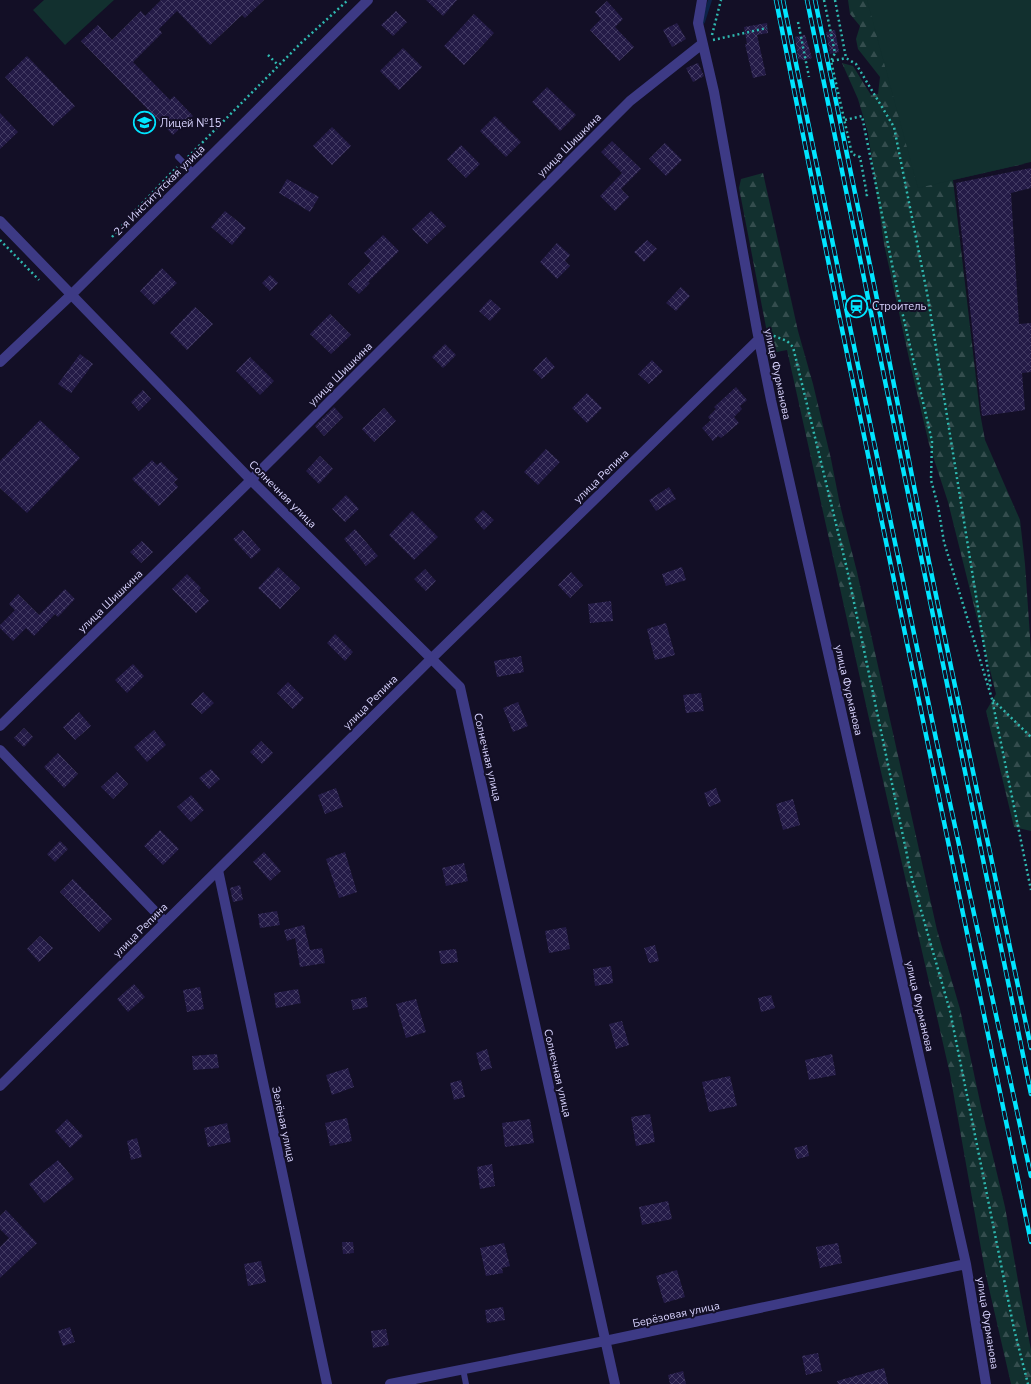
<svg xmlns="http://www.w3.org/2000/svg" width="1031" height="1384" font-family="'Nunito Sans',sans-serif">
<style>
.forest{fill:url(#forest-firs)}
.garden{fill:#12302f}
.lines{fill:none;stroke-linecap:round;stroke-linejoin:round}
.stream{stroke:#0c2248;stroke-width:4}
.building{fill:url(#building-cross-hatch)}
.path{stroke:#2fb8b0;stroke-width:2.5;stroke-dasharray:2 3;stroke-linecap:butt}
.service{stroke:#3d3a85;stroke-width:6}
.minor{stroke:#3d3a85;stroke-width:10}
.rail-casing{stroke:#00e5ff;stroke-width:4.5}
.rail{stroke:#130f26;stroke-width:3;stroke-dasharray:9;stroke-linecap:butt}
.labels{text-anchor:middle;stroke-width:4;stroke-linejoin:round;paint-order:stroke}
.poi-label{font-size:11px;fill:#d9d4ff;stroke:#130f26;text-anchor:start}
.street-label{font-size:11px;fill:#d9d4ff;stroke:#130f26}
</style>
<defs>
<pattern id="forest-firs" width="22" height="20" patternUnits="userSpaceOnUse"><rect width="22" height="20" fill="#12302f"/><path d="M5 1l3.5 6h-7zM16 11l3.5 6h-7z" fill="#344d4e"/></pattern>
<pattern id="building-cross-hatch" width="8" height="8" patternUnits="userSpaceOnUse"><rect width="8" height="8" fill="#241b47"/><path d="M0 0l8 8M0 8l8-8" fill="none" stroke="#433b63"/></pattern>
</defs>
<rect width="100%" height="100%" fill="#130f26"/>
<path class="forest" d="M848 0H888L1024 164 953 180 980 413 985 440 1020 520 1025 564 1031 651V831L1014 827 986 711 996 694 948 502 929 444 910 363 884 244 868 133 858 99 842 63 853 66 871 95 878 94 880 77 858 49 856 39 860 26 850 14Z
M763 173 798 331 813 384 831 459 840 505 857 572 937 930 960 1009 982 1111 1005 1207 1020 1292 1031 1350V1384H1011L985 1271 950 1074 876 750 787 350 771 353 739 188 741 179Z"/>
<path class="garden" d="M44 0H114L65 45 33 10Z
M867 0H1031V162L918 188Z"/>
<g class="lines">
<path class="stream" d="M703 22 710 0"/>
</g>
<path class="building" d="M161 0H264L245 18 242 15 210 45 177 11 159 29 162 33 133 62 170 100 174 96 193 116 173 135 81 41 98 25 112 40 141 11 145 16Z
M426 0H457L443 16Z
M607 1 623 19 615 27 634 47 619 61 590 30 601 19 595 12Z
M396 11 407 22 393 36 381 25Z
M474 14 494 33 464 65 444 46Z
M677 23 686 39 672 47 663 30Z
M767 23 768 33 757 35 766 75 753 78 745 44H747L744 27Z
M835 30 839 52 830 54 826 32Z
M805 35 812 58 805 60 798 59 795 37Z
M403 48 422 67 399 90 380 71Z
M27 56 75 106 53 126 5 77Z
M698 63 704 76 693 82 686 68Z
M547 87 576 115 560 131 532 102Z
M0 113 18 132 0 149Z
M495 116 521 142 506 157 480 131Z
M332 127 351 146 332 165 313 146Z
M612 141 641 169 621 189 629 197 615 211 600 196 622 173 601 152Z
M665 143 682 160 666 176 649 159Z
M461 145 480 164 466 178 447 159Z
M1031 168V188L1011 193 1019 324 1031 323V372L1022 373 1025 410 982 416 956 183Z
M287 179 319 197 310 212 279 193Z
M225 211 246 228 232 245 211 227Z
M431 211 446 226 427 244 412 229Z
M383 235 399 251 368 282 370 283 359 294 348 284 371 261 364 253Z
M647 240 657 249 644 262 634 252Z
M557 243 570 255 565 261 570 266 557 279 540 262Z
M162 268 177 283 154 305 140 291Z
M270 275 278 283 270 291 262 283Z
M681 287 690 296 676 311 666 303Z
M490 299 501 309 490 321 479 311Z
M195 307 213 324 187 350 170 333Z
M330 314 351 335 331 354 310 334Z
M445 344 456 355 443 368 432 357Z
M80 354 93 364 71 393 58 384Z
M250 357 274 381 260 395 236 371Z
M546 357 555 367 542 379 533 370Z
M652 360 663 371 649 384 638 374Z
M736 387 747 400 740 406 742 409 734 417 739 423 721 438 718 436 713 441 702 428 711 420 708 417 716 409 714 407Z
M143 390 151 399 139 411 131 402Z
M587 393 602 408 587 423 572 408Z
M334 407 343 417 324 436 315 426Z
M384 408 396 421 374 442 362 429Z
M40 420 80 458 27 513 0 488V461Z
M546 449 560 462 538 485 524 472Z
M320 456 333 469 319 484 306 471Z
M152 460 157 465 161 462 178 479 174 482 178 487 159 506 132 479Z
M669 487 676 499 656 511 649 500Z
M346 495 359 509 345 522 332 509Z
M483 510 494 520 484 530 474 519Z
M412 511 438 537 414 560 389 535Z
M355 529 378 556 366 566 344 539Z
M243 530 261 550 251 559 233 539Z
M142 541 153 552 141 563 130 552Z
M278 567 300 588 280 609 258 588Z
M682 567 686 580 666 586 662 574Z
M425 569 436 581 426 591 414 579Z
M571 572 583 585 570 598 558 585Z
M187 574 201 588 199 591 209 601 196 613 172 589Z
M65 589 75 599 58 617 55 614 34 636 26 628 13 641 0 628V625L15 610 9 604 18 594 39 615Z
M611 601 613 621 590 623 588 604Z
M666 623 675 655 655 660 647 629Z
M335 634 353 652 345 661 327 643Z
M521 656 524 672 497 677 494 661Z
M133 664 144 676 127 693 115 680Z
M288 682 304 698 293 709 277 693Z
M203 692 214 703 202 714 191 704Z
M701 693 704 711 686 713 683 695Z
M518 702 528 726 513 732 503 708Z
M79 712 91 726 75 740 63 727Z
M24 728 33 737 24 747 14 738Z
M154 730 166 745 147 762 134 747Z
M261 741 273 753 262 764 250 752Z
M58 753 78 774 64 788 44 767Z
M211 769 220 779 209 789 199 778Z
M117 772 128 784 113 799 101 787Z
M336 788 343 807 325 814 318 795Z
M716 788 721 802 709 807 704 793Z
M191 795 204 810 191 822 177 807Z
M793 799 800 825 783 830 776 804Z
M160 830 179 849 163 865 144 846Z
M60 841 68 849 55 862 47 854Z
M264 852 281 871 270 881 253 862Z
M345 852 357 892 339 898 326 859Z
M464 863 468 881 446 886 442 868Z
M73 879 112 919 99 932 60 892Z
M240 885 243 900 233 902 230 888Z
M277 911 280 925 260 928 258 914Z
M304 925 310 950 322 948 325 963 300 967 295 938 287 941 284 930Z
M566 927 570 949 549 953 545 931Z
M40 936 53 948 39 962 27 949Z
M655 945 659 961 649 963 644 948Z
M456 949 458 962 441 964 439 951Z
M611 966 613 983 595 986 593 969Z
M134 984 145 997 128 1012 117 999Z
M200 987 204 1009 187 1012 183 990Z
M298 989 301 1003 276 1008 274 993Z
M771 995 775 1008 761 1012 758 998Z
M366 997 368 1007 353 1010 351 1000Z
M416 999 426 1032 406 1038 396 1004Z
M622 1021 629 1045 616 1049 609 1024Z
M487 1049 492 1068 481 1071 476 1053Z
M217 1054 219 1068 193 1070 192 1056Z
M832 1054 836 1075 809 1080 805 1060Z
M348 1068 354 1087 332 1095 326 1075Z
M730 1076 737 1106 709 1112 702 1082Z
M461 1080 465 1097 454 1100 450 1083Z
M650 1114 655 1142 636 1146 631 1117Z
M347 1118 352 1141 330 1146 325 1123Z
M67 1119 83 1136 70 1148 55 1131Z
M530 1119 534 1143 505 1147 502 1123Z
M227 1123 231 1142 208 1147 204 1128Z
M137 1138 142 1157 131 1160 127 1141Z
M807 1145 809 1156 797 1159 794 1148Z
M58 1160 74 1179 44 1203 29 1184Z
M492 1164 495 1186 480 1189 477 1167Z
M668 1201 672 1219 642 1225 639 1207Z
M6 1210 37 1243 0 1278V1247L9 1238 0 1229V1216Z
M342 1242H353L354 1253 343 1254Z
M504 1243 510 1266 502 1268 503 1273 486 1276 480 1248Z
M838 1243 842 1263 820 1268 816 1247Z
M261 1261 266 1282 248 1286 244 1264Z
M677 1270 685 1297 664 1303 656 1276Z
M503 1307 505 1320 487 1323 485 1310Z
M70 1327 75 1342 63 1346 58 1331Z
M386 1329 389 1345 373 1348 371 1331Z
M818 1353 822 1371 806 1375 802 1356Z
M884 1368 888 1384H838L837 1381Z
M683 1371 686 1384H670L668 1375Z"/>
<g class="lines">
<path class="path" d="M824 0 835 53 831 61 852 154 860 157 867 195H864
M835 0 846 58 856 64 894 127 928 298 991 689
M798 22 809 77
M712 35 721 0
M713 40 767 28
M268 55 278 65
M832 61 846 58
M845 120 862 116 898 294 932 441 931 480 938 506 944 542 992 699 1031 890
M188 157 301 43 348 0
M112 237 134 212 177 167
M0 240 39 280
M769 334 787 341 793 347 847 569 912 879 950 1011 1014 1329 1028 1384
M993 700 1031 737"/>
<path class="service" d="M178 157 194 173
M463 1369 466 1384"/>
<path class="minor" d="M702 0 698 23 714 92 757 330 771 400 966 1264 986 1384
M0 221 251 480 460 687 615 1384
M0 362 71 295 368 0
M0 726 251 480 630 101 702 44
M0 750 165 922
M218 870 327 1384
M0 1086 431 659 759 339
M390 1384 605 1341 966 1264"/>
<defs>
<path id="rail" d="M776 0 838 310 1031 1242
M783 0 846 308 936 739 1031 1176
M807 0 1031 1094
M815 0 878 304 929 562 1031 1048"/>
</defs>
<use href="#rail" class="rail-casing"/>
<use href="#rail" class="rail"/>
</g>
<defs>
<symbol id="school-ring" viewBox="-11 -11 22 22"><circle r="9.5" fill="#130f26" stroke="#00e5ff" stroke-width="1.5"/><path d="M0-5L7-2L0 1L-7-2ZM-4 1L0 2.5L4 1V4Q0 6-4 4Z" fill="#00e5ff"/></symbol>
<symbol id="station-ring" viewBox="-11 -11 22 22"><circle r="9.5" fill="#130f26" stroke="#00e5ff" stroke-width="1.5"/><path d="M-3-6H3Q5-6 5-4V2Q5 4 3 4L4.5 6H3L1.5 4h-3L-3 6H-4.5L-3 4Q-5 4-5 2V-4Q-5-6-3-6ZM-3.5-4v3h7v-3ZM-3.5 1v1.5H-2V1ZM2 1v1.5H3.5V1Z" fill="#00e5ff"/></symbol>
</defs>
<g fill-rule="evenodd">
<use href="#school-ring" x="132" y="110" width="25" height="25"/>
<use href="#station-ring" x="844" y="294" width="25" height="25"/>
</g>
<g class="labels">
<g class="poi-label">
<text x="160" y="127">Лицей №15</text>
<text x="872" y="310">Строитель</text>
</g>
<g class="street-label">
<text transform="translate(569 145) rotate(-45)" y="4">улица Шишкина</text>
<text transform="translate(159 190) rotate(-45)" y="4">2-я Институтская улица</text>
<text transform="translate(340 374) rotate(-45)" y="4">улица Шишкина</text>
<text transform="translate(778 374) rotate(78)" y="4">улица Фурманова</text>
<text transform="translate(601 476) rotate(-44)" y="4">улица Репина</text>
<text transform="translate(283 494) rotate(45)" y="4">Солнечная улица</text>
<text transform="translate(110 601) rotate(-44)" y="4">улица Шишкина</text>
<text transform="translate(849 690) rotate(77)" y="4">улица Фурманова</text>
<text transform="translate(370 702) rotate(-45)" y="4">улица Репина</text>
<text transform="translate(488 757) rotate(77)" y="4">Солнечная улица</text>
<text transform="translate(140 930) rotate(-45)" y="4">улица Репина</text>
<text transform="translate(920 1006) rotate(77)" y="4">улица Фурманова</text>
<text transform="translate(558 1073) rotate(77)" y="4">Солнечная улица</text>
<text transform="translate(284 1124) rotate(78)" y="4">Зелёная улица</text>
<text transform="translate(676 1314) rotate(-12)" y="4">Берёзовая улица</text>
<text transform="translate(988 1323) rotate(81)" y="4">улица Фурманова</text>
</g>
</g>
</svg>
